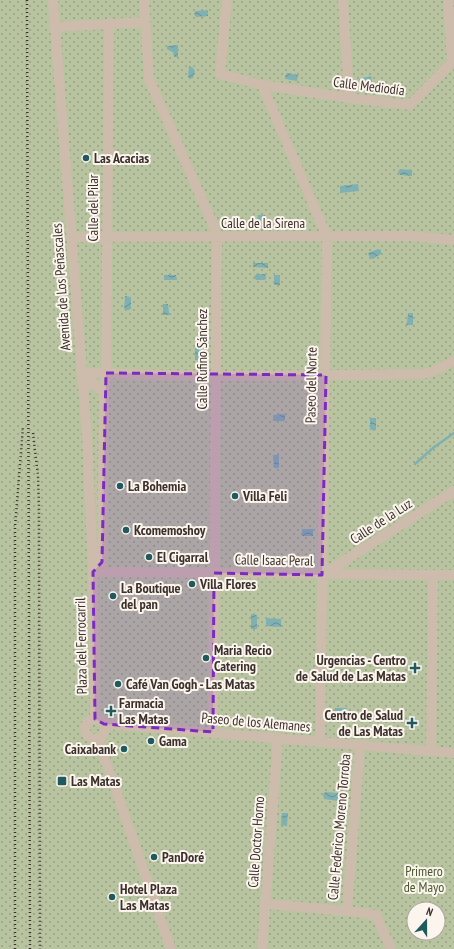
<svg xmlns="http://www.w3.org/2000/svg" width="454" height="949" font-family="'PT Sans Narrow',sans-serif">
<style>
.park{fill:url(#park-dots);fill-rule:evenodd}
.water{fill:url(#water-waves)}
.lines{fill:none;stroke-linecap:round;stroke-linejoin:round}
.stream{stroke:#7fb0b2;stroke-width:2.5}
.minor{stroke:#cdbbac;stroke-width:10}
.rail{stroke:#3b302b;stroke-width:2.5;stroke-dasharray:1 3;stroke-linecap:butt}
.marked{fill:#7b2cbf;fill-opacity:0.2;stroke:#7b2cbf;stroke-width:3;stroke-dasharray:8 5;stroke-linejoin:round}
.poi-dot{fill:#1f5a5e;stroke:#fbf5ee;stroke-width:1.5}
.labels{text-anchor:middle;stroke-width:4;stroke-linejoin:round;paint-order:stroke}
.street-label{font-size:14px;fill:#3b302b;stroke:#fbf5ee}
.poi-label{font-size:14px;font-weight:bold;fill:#3b302b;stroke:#fbf5ee;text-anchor:start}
.park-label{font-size:14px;fill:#4a5a2e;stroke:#fbf5ee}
</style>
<defs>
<pattern id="park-dots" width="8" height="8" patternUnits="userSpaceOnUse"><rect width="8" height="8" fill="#b8c4a0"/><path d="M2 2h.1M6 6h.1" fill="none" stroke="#97a083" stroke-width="1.8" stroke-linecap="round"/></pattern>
<pattern id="water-waves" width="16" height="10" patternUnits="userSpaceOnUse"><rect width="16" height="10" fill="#7fb0b2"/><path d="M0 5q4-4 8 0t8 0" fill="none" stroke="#699091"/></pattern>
</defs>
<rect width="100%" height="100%" fill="#f4ebe1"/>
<path class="park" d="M0 0H454V949H0ZM414 909H438V933H414Z"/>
<path class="water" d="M208 10V16L196 17 194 14 196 11Z
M178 45V57H174V53L167 49V46Z
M189 66 193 68 195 71 193 78 190 79 188 77Z
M287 73 298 75 297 81 286 79 285 76Z
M371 76 372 82 360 84 359 79Z
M400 169 412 170V176L400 175 398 172Z
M358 184 359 191 340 193V186Z
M258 215H265V228H258Z
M378 249 381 250V254L373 259 370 258 368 253Z
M253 263H268V268L253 267Z
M257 274H265L266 279 264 280H256L254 277Z
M164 275H176L177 280H164Z
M274 275H280V285H274Z
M125 296 131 297V309L128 310 124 309Z
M163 304H168L169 313H171V315H163Z
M408 313H413V325H406L407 322Z
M195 348H201V360H195Z
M285 414V421H273V415Z
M370 418H376V430H370Z
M273 455H279V468H274Z
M302 529H313V536H302Z
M251 614 257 615V629H251Z
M266 618 281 619V627L266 626Z
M335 708H347V713H335Z
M325 792 339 793 338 801 324 799 323 795Z
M282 813H288L287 826 281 825Z"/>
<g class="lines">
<path class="stream" d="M415 464 433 448 454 433"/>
<path class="minor" d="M53 0 87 436 93 572 95 719
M144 0 149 79 214 227 217 237 213 732
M227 0 220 74 262 85 349 98 410 105 452 62 454 61
M343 0 349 98
M448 0 452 62
M54 27 145 22
M262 85 327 237 320 742
M71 237 410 236 454 240
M81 373 216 376 423 374 434 371 454 361
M82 382 94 384 104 393
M93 572 102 562 104 393 106 378 109 23
M93 572 454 575
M322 575 454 491
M85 729a10 10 0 1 1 20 0a10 10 0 1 1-20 0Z
M104 724 454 753
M98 739 171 949
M431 751 433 576
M265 904 347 911 376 915 391 949
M347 911 360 745
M262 949 278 738"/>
<path class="rail" d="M27 0 30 949
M33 433 38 476 39 506 40 949
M15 949V527L23 427"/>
</g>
<path class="marked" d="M106 373 326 375 322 575 214 573 213 732 104 724 95 719 93 572 102 562Z"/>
<g class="poi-dot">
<circle cx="86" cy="158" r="4"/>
<circle cx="120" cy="486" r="4"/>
<circle cx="235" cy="496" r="4"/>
<circle cx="126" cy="530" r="4"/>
<circle cx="149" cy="557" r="4"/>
<circle cx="192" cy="584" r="4"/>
<circle cx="113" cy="596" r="4"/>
<circle cx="206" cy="658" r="4"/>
<path d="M413 662h4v4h4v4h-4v4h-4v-4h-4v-4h4z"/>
<circle cx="118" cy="684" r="4"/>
<path d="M109 705h4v4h4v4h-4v4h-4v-4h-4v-4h4z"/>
<path d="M410 717h4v4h4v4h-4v4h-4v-4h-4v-4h4z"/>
<circle cx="151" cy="741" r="4"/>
<circle cx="124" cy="749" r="4"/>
<rect x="57" y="776" width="10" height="10" rx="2"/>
<circle cx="154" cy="857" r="4"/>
<circle cx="112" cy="897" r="4"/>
</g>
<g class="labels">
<g class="street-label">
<text transform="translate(369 86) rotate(7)" y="5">Calle Mediodía</text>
<text transform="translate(93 208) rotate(-90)" y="5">Calle del Pilar</text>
<text x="263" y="228">Calle de la Sirena</text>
<text transform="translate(61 287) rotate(-94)" y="5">Avenida de Los Peñascales</text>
<text transform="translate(202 359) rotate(-90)" y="5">Calle Rufino Sánchez</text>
<text transform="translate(311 385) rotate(-89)" y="5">Paseo del Norte</text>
<text transform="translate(381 521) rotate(-33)" y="5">Calle de la Luz</text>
<text transform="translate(274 560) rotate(1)" y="5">Calle Isaac Peral</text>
<text transform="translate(81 646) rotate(-91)" y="5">Plaza del Ferrocarril</text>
<text transform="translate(256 722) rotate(5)" y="5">Paseo de los Alemanes</text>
<text transform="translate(339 827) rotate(-85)" y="5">Calle Federico Moreno Torroba</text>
<text transform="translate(256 842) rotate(-86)" y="5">Calle Doctor Horno</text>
</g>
<g class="poi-label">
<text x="94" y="163">Las Acacias</text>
<text x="128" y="491">La Bohemia</text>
<text x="243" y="501">Villa Feli</text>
<text x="134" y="535">Kcomemoshoy</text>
<text x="157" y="562">El Cigarral</text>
<text x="200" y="589">Villa Flores</text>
<text x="121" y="593">La Boutique<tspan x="121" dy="16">del pan</tspan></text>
<text x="214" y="655">Maria Recio<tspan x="214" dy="16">Catering</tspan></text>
<text x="406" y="665" text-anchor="end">Urgencias - Centro<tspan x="406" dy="16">de Salud de Las Matas</tspan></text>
<text x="126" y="689">Café Van Gogh - Las Matas</text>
<text x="119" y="708">Farmacia<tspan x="119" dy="16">Las Matas</tspan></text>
<text x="403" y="720" text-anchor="end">Centro de Salud<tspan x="403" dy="16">de Las Matas</tspan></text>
<text x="159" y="746">Gama</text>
<text x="116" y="754" text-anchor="end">Caixabank</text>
<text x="71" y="786">Las Matas</text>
<text x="162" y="862">PanDoré</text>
<text x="120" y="894">Hotel Plaza<tspan x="120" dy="16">Las Matas</tspan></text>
</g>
<g class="park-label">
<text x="424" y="876">Primero<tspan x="424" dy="16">de Mayo</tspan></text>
</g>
</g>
<g transform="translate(426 921) rotate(21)"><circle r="19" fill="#fbf5ee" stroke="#aea6a0"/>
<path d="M0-3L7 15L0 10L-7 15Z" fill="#1f5a5e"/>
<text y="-6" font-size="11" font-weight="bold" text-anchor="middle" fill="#3b302b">N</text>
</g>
</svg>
